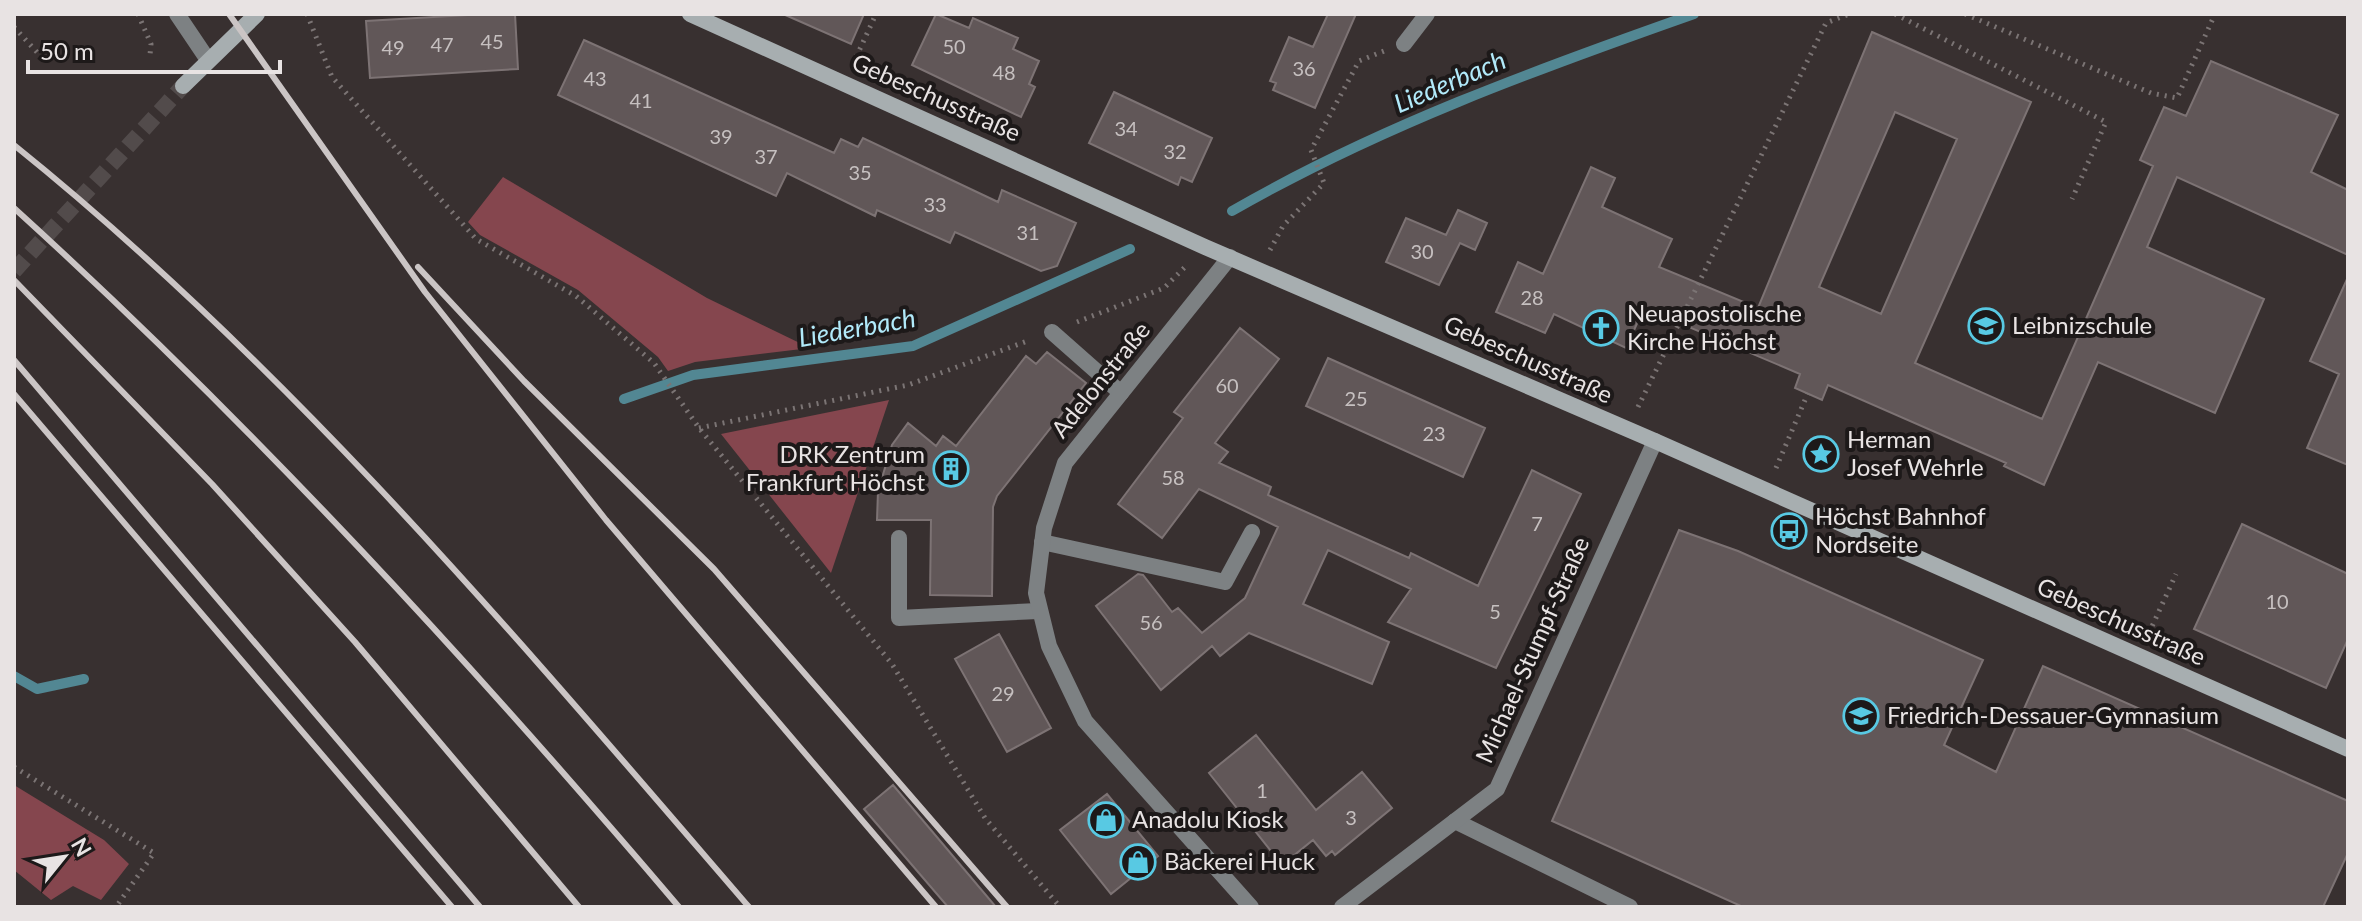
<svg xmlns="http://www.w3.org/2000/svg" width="2362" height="921" font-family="Lato,sans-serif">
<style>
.green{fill:#85464e}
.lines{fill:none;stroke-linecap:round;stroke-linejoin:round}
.stream{stroke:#528793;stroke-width:10}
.building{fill:#615758;stroke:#7d7374;stroke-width:2;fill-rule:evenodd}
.secondary-tunnel{stroke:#524b4b;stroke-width:16;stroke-dasharray:16 8;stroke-linecap:butt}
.path{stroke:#7b7474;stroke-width:5;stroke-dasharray:2 6;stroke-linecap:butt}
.lane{stroke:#7d8183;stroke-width:16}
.street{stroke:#7d8183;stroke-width:16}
.secondary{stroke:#a7aeb0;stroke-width:16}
.rail{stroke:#cbc5c5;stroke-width:6}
.labels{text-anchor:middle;stroke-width:8;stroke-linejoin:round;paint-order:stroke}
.number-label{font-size:20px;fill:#c6c0c0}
.street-label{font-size:24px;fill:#e8e3e3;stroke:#1d1919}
.poi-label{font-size:24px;fill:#e8e3e3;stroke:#1d1919;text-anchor:start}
.water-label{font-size:26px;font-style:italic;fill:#b1eafa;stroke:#1d1919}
</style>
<rect width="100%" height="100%" fill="#383030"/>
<path class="green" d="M503 177 707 298 810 348 695 362 668 371 658 357 578 290 480 235 468 222Z
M889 400 831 573 721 434Z
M14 785 104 840 129 864 101 900 73 886 51 900 14 870Z"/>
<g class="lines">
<path class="stream" d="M1232 211C1378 127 1535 70 1694 14
M624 399 693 375 913 346 1130 249
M14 676 37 689 84 679"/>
</g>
<path class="building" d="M485 14H515L518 69 370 78 366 21Z
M783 14H864L851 44Z
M936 14 969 28 973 18 1018 38 1013 49 1039 61 1029 84 1035 87 1021 117 912 65Z
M1328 14H1356L1315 108 1273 90 1276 83 1270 81 1289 37 1313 47Z
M1872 32 2031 102 1915 363 2042 419 2153 166 2140 160 2164 107 2186 116 2211 61 2338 115 2311 172 2348 190V255L2177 177 2147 247 2264 299 2215 413 2098 362 2044 485 2004 466 2006 463 1828 385 1822 400 1795 388 1800 374 1644 308 1626 348 1554 314 1545 333 1496 312 1518 262 1543 274 1591 167 1615 178 1602 207 1672 239 1659 267 1758 308ZM1895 112 1957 139 1881 314 1819 287Z
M584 40 834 153 841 139 858 147 863 138 998 202 1002 190 1076 223 1057 266 1041 271 955 232 950 243 877 210 875 216 787 173 776 196 558 95Z
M1114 92 1212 138 1192 182 1181 177 1178 185 1089 143Z
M1458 210 1487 223 1475 250 1460 243 1439 285 1386 262 1406 218 1446 235Z
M2348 277V465L2307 448 2339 374 2310 361Z
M1240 328 1279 359 1215 443 1228 452 1219 463 1271 487 1268 495 1409 558 1411 553 1478 586 1532 470 1581 494 1496 668 1388 622 1411 589 1328 550 1303 604 1389 642 1372 684 1249 633 1220 656 1212 646 1161 690 1096 606 1138 574 1143 575 1172 612 1178 608 1202 633 1245 598 1278 527 1199 489 1162 538 1118 504 1183 418 1174 412Z
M1047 352 1086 383 997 496 993 507 992 596 930 595 931 520H877L878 491 892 445 908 423 936 446 943 436 956 446 1026 356 1036 364Z
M1328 358 1485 428 1463 477 1306 406Z
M2242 524 2348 574V639L2326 688 2194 629Z
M1679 530 1738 551 1983 660 1944 745 1996 772 2043 666 2348 801V853L2323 907H1743L1552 821Z
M999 634 1051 728 1007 752 955 659Z
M1256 735 1316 810 1362 772 1392 808 1335 855 1332 851 1326 856 1313 840 1282 865 1209 773Z
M893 785 996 907H948L864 809Z
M1107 794 1158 856 1111 894 1060 830Z"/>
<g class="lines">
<path class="secondary-tunnel" d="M14 271 183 86"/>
<path class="path" d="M138 14 151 44 150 55
M307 14 332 77 476 239 576 296 654 363 699 428 892 664 985 818 1060 907
M1895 14 2106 122 2072 199
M1965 14 2151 93 2177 98 2215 14
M14 27 45 61
M853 64 876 14
M1270 250 1283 226 1324 183 1311 150 1359 61 1384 51
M1077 322 1164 288 1187 265
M1638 407 1826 23 1849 14
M699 428 908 385 1030 340
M1776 468 1808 393
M2149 633 2176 574
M14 767 154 853 116 907"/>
<path class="lane" d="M1052 332 1121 393
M899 538V618L1038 611
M1042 542 1225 582 1252 532
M1455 821 1630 907"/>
<path class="street" d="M177 14 208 60
M1404 44 1427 14
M1230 257 1065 463 1044 528 1036 593 1049 646 1085 721 1251 907
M1342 907 1497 789 1655 441"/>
<path class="secondary" d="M690 14 1205 247 1655 441 2348 749
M183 86 257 14"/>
<path class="rail" d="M229 14 425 292 606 520 936 907
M14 145C290 367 519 640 749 907
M14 208C253 425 470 661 679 907
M418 267 524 381 714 569 1007 907
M14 280 212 484 355 642 579 907
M14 360 480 907
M14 394 452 907"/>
</g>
<defs>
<symbol id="school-ring" viewBox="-11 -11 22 22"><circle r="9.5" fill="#1d1919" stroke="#58c9e3" stroke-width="1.5"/><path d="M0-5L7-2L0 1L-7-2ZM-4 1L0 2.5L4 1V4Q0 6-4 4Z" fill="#58c9e3"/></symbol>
<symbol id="church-ring" viewBox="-11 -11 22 22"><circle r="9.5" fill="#1d1919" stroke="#58c9e3" stroke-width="1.5"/><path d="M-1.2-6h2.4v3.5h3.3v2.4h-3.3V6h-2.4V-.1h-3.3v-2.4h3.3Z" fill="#58c9e3"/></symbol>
<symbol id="sight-ring" viewBox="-11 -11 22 22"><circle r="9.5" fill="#1d1919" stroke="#58c9e3" stroke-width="1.5"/><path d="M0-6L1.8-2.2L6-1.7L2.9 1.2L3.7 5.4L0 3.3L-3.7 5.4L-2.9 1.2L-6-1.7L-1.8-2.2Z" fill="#58c9e3"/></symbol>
<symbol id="building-ring" viewBox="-11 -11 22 22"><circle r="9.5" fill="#1d1919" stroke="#58c9e3" stroke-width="1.5"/><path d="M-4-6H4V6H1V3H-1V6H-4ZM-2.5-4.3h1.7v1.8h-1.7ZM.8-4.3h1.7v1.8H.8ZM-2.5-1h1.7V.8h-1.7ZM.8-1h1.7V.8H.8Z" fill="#58c9e3"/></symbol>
<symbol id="bus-ring" viewBox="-11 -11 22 22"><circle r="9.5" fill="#1d1919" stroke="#58c9e3" stroke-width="1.5"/><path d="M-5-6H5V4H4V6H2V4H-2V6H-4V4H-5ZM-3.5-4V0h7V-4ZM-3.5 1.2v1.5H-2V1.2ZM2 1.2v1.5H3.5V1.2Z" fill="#58c9e3"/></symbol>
<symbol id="shop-ring" viewBox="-11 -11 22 22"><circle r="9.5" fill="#1d1919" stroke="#58c9e3" stroke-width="1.5"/><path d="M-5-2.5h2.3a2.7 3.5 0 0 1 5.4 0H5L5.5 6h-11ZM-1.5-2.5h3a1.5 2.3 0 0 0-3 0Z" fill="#58c9e3"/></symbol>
</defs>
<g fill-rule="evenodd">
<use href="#school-ring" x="1966" y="306" width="40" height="40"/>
<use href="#church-ring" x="1581" y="308" width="40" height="40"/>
<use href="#sight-ring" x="1801" y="434" width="40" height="40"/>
<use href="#building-ring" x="931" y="449" width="40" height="40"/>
<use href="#bus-ring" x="1769" y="511" width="40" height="40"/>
<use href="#school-ring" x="1841" y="696" width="40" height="40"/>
<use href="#shop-ring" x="1086" y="800" width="40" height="40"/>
<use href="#shop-ring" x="1118" y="842" width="40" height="40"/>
</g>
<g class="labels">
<g class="number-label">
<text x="492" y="49">45</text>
<text x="442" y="52">47</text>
<text x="954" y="54">50</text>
<text x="393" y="55">49</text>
<text x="1304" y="76">36</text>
<text x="1004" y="80">48</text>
<text x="595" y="86">43</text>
<text x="641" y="108">41</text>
<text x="1126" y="136">34</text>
<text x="721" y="144">39</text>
<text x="1175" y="159">32</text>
<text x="766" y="164">37</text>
<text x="860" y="180">35</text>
<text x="935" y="212">33</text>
<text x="1028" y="240">31</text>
<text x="1422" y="259">30</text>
<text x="1532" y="305">28</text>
<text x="1227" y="393">60</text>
<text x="1356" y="406">25</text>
<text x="1434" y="441">23</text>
<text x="1173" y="485">58</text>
<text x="1537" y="531">7</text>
<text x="2277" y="609">10</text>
<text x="1495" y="619">5</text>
<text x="1151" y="630">56</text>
<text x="1003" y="701">29</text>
<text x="1262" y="798">1</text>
<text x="1351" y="825">3</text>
</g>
<g class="street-label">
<text transform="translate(936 98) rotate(24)" y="8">Gebeschusstraße</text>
<text transform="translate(1528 360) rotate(24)" y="8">Gebeschusstraße</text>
<text transform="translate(1101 380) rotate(-51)" y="8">Adelonstraße</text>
<text transform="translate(2121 622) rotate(24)" y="8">Gebeschusstraße</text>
<text transform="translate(1533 650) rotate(-66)" y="8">Michael-Stumpf-Straße</text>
</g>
<g class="poi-label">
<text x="1627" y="322">Neuapostolische<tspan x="1627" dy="28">Kirche Höchst</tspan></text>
<text x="2012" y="334">Leibnizschule</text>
<text x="1847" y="448">Herman<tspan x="1847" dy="28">Josef Wehrle</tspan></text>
<text x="925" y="463" text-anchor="end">DRK Zentrum<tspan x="925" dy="28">Frankfurt Höchst</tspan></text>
<text x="1815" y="525">Höchst Bahnhof<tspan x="1815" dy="28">Nordseite</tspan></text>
<text x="1887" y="724">Friedrich-Dessauer-Gymnasium</text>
<text x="1132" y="828">Anadolu Kiosk</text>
<text x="1164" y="870">Bäckerei Huck</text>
</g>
<g class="water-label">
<text transform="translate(1450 82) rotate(-23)" y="9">Liederbach</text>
<text transform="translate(857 328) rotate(-10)" y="9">Liederbach</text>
</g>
</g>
<rect width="2362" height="921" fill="none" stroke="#e8e3e3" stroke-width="32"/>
<g transform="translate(64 857) rotate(60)" stroke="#1d1919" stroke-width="6" paint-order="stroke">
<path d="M0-6L14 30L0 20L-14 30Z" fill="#e8e3e3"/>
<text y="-12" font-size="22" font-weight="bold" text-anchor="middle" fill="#e8e3e3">N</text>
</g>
<path d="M28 60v12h252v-12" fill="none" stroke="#e8e3e3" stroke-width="4"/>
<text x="40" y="60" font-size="24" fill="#e8e3e3" stroke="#1d1919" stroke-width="6" paint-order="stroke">50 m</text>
</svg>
